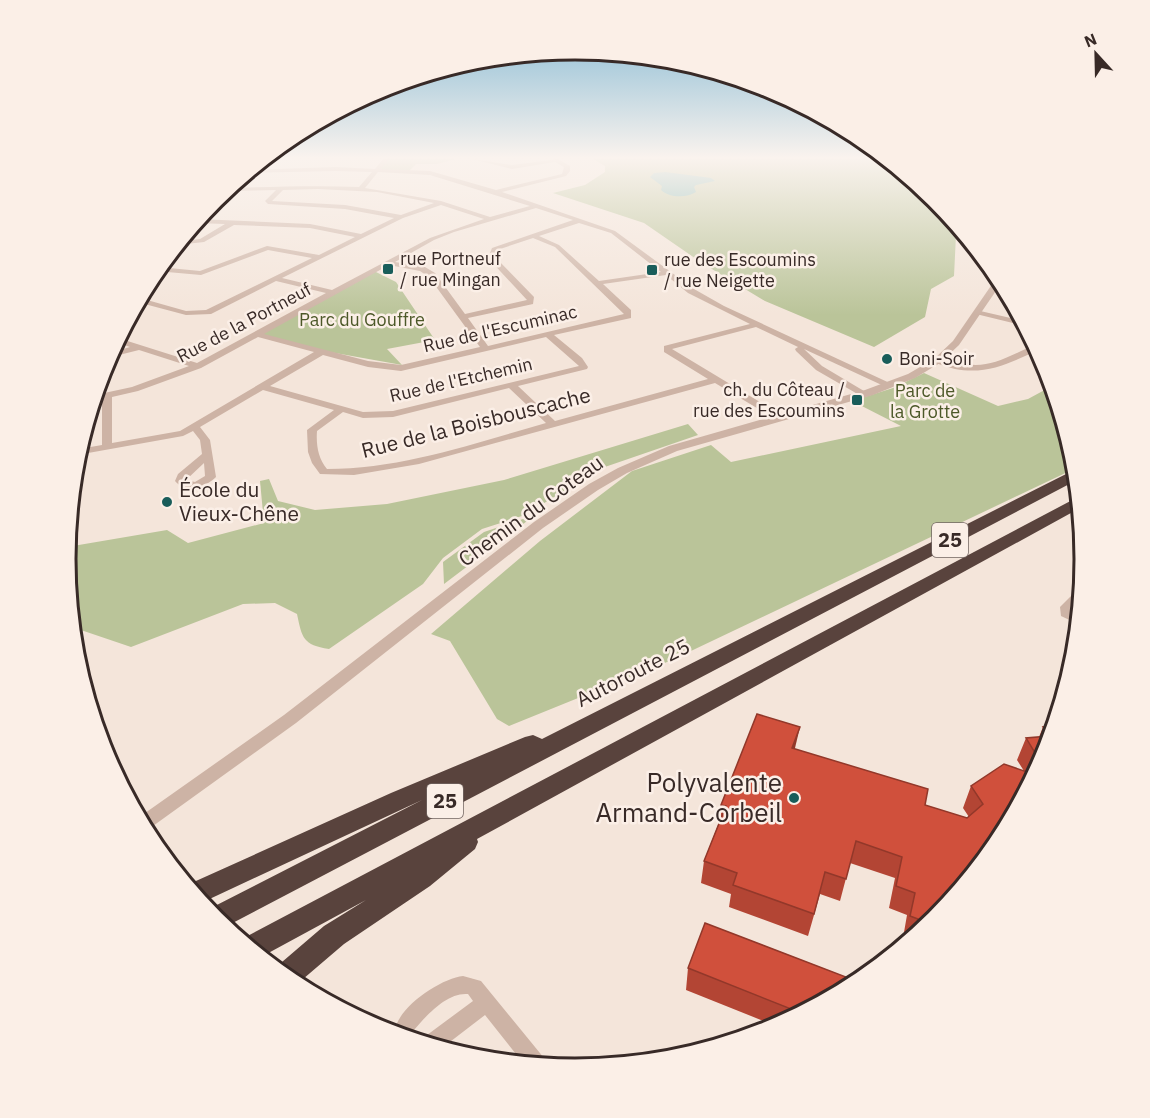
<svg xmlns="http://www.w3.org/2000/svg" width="1150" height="1118" font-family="'IBM Plex Sans',sans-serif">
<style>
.green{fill:#bac499}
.water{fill:#76b3af}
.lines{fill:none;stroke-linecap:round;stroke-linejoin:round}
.minor{fill:#cdb3a5;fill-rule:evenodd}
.tertiary{fill:#cdb3a5;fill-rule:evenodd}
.motorway{fill:#59433d;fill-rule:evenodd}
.wall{fill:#b34534}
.shaded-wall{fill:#92382a}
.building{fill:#d0503c;stroke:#92382a;stroke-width:1.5}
.poi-dot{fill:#195d5a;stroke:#fbefe7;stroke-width:2}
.labels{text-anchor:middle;stroke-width:5;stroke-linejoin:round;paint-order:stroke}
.far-poi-label{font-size:18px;fill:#382a27;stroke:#fbefe7;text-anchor:start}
.far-park-label{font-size:18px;fill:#4c5828;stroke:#fbefe7}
.far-street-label{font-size:18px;fill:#382a27;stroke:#fbefe7}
.shield{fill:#fbefe7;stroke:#726561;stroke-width:1.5}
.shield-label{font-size:20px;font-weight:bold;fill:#382a27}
.street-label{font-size:21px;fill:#382a27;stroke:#fbefe7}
.poi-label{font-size:21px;fill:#382a27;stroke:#fbefe7;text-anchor:start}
.near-poi-label{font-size:26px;fill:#382a27;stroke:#fbefe7;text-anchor:end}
.rim{fill:none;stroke:#382a27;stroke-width:3}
</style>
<rect width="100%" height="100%" fill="#f4e5da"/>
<path class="green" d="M386 159H456L437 164H416L409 171H377Z
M593 159H887L936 199 963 233 956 235 954 276 931 289 925 317 874 347 765 301 702 263 644 223 553 193 585 185 605 172V166Z
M374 271 396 282 435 340 387 349 402 365 324 351 260 334Z
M924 373 998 406 1028 399 1052 386 1076 468 672 660 509 726 497 719 450 641 431 634 540 541 632 471 711 445 731 462 901 426 852 401 893 388Z
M688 424 698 435 599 469 525 515 482 529 443 558 423 584 329 649C303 645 302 638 297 614L275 603 243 604 131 647 72 627 66 559 67 547 167 530 188 543 264 523 260 481 269 479 278 501 315 510 387 504 504 480Z
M535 515 444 584 443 562 484 532Z"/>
<path class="water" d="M665 172 711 178 715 181 696 185 694 187 696 192C687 198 669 198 661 190L662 186 650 177 654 173Z"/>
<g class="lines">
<path class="minor" d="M383 159H389L381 169 430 171 496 190 562 174 564 167 555 162 512 169 472 159 512 165 558 159 570 166V171L566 176 502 192 615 231 694 289 724 306 894 385 892 387H886L804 349 822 366 869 394 867 396H861L816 370 796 351 795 349 798 347 756 327 672 349 783 416V420H777L715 383 419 464 354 475 320 474 312 463 308 452 307 430 334 410 263 390 200 427 210 440 216 477C206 487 186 494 175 481L178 474 202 454 200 440 193 431 183 436 77 455 79 449 102 445V399L93 401 95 395 132 387 189 366 139 350 107 358 110 353 130 347 116 342 118 338 197 363 326 293 276 281 211 314 186 315 137 302 140 298 186 311 206 310 312 258 268 250 201 275 156 271 159 267 200 271 267 246 319 255 355 237 310 228 234 225 204 242 177 245 180 241 200 239 225 224 195 223 198 219 310 224 361 234 394 218 345 209 268 204 265 201 276 190 224 191 228 188C272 187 315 185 359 187L372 172 336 171 246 173 249 170 336 167 375 169ZM378 172 430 175 530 206 490 217 441 201 365 188ZM318 189 377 192 434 203 401 215 345 205 272 201 283 190ZM441 205 484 219 430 238 332 290 282 278 403 218ZM536 208 573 220 492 248 488 258 527 300 465 314 435 273 425 267 395 262 434 240 454 232ZM579 223 611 233 661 272 599 281 559 245 539 236ZM533 238 555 247 624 314 488 346 468 318 533 304 534 297 496 258 497 250ZM389 265 420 271 429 277 480 347 401 365 368 361 264 334ZM666 275 688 293 750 324 664 346V352L708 379 555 421 518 386 587 369 588 367 582 358 554 335 631 318V310L603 284ZM258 337 314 352 180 431 112 443V397L138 391 201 368ZM546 337 579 366 393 411 363 412 270 386 323 355 368 367 401 371ZM509 388 546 423C475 443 402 469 327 469 318 458 316 445 317 431L343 412 363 418 393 417ZM204 463 205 476 195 482 186 480Z
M976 310 1023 321 1025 326 976 314Z
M1034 345 1038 350C1010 363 987 375 955 369 948 367 939 365 933 361L937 358C984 371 991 365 1034 345Z
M1081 589 1080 601 1072 608V611L1079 615 1078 624 1061 616 1060 607 1077 590Z
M463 976 481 981 544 1058 547 1066 523 1063 485 1015 442 1048 421 1042 423 1038 473 1001 468 994C447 992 427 1015 414 1030V1040L395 1034C393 1010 441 978 463 976Z"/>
<path class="tertiary" d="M997 277H999L1002 282 959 345 940 363 915 378 873 395 677 451 627 473 598 490 543 528 296 723 146 831 138 818 284 715 534 522 589 484 618 468 669 446 865 390 908 374 934 359 953 341Z"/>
<path class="motorway" d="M1076 469 1077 480 225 927 207 910 422 800 201 903 187 885 391 793 525 737 533 735 542 739Z
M1078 497 1080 508 477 839 478 842 475 849 430 886 344 944 296 985 275 968 324 926 366 900 261 957 240 940Z"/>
</g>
<path class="wall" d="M1055 722 1046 754 935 920 910 940 903 938 907 915 889 908 895 878 850 863 840 901 820 894 808 936 729 907 731 894 701 883 704 861 718 825 721 805H925L967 818 969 817 963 808 971 786 1024 771 1017 760 1026 738 1039 737 1043 727 1054 726Z
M688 968 859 982 776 1026 686 990Z"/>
<path class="shaded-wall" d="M800 727 795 748 788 770 792 748Z"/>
<path class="building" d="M757 714 800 727 792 748 928 789 925 805 967 818 983 804 971 786 1004 764 1027 772 1040 761 1026 738 1049 736 1043 727 1054 726 1046 754 998 842 935 920 914 936 918 919 910 916 915 893 896 886 902 857 856 841 846 879 825 872 814 914 733 885 737 873 704 861 726 806 721 805Z
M705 923 859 982 801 1013 688 968Z"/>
<linearGradient id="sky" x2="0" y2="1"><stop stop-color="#7ab4d1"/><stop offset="0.5" stop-color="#faf3ee"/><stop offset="1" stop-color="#faf3ee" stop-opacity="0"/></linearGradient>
<rect width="1150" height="315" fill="url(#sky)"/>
<g class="poi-dot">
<rect x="382" y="263" width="12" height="12" rx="3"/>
<rect x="646" y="264" width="12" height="12" rx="3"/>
<circle cx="887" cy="359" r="6"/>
<rect x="851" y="394" width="12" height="12" rx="3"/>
<circle cx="167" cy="502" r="6"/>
<circle cx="794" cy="798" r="6"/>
</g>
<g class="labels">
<g class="far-poi-label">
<text x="400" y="265">rue Portneuf<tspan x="400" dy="21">/ rue Mingan</tspan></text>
<text x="664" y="266">rue des Escoumins<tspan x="664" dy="21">/ rue Neigette</tspan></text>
<text x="899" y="365">Boni-Soir</text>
<text x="845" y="396" text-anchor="end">ch. du Côteau /<tspan x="845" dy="21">rue des Escoumins</tspan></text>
</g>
<g class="far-park-label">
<text x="362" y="326">Parc du Gouffre</text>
<text x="925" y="397">Parc de<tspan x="925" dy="21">la Grotte</tspan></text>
</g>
<g class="far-street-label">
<text transform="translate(244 323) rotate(-28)" y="6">Rue de la Portneuf</text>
<text transform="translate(500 329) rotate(-13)" y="6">Rue de l'Escuminac</text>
<text transform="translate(461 380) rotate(-13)" y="6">Rue de l'Etchemin</text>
</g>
<g class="shield">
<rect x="932" y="523" width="36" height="34" rx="4.5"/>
<rect x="427" y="784" width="36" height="34" rx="4.5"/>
</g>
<g class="shield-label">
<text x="950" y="547">25</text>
<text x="445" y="808">25</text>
</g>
<g class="street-label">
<text transform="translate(476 423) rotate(-14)" y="7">Rue de la Boisbouscache</text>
<text transform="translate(531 511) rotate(-36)" y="7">Chemin du Coteau</text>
<text transform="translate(633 673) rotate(-27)" y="7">Autoroute 25</text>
</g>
<g class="poi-label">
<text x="179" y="497">École du<tspan x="179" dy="24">Vieux-Chêne</tspan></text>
</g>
<g class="near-poi-label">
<text x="782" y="792">Polyvalente<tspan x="782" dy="30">Armand-Corbeil</tspan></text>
</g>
</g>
<path d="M0 0H1150V1118H0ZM76 559a499 499 0 1 1 998 0a499 499 0 1 1-998 0Z" fill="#fbefe7" fill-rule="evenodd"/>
<path class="rim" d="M76 559a499 499 0 1 1 998 0a499 499 0 1 1-998 0Z"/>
<g transform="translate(1096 54) rotate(338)" stroke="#fbefe7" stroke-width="4.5" paint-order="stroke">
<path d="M0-4.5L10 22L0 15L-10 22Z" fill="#382a27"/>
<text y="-9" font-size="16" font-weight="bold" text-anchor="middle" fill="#382a27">N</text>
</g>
</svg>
